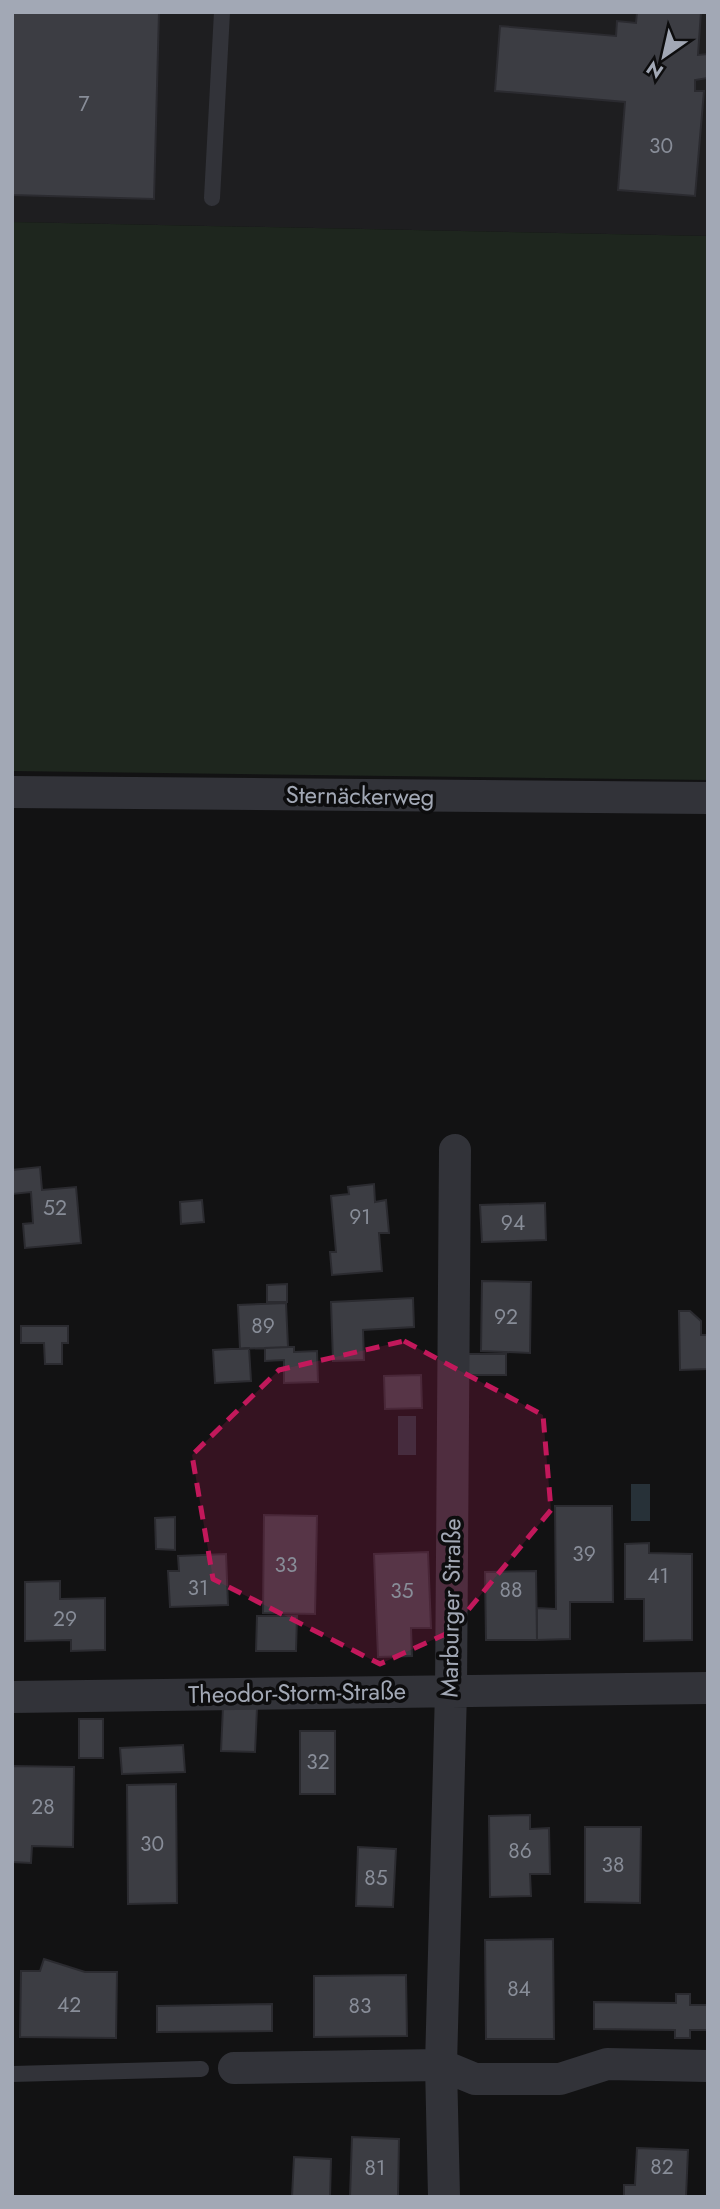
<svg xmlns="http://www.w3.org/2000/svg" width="720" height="2209" font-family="Jost,sans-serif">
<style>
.built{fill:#1e1e20}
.green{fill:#1e261e}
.water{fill:#273138}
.building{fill:#3c3d43;stroke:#2b2b30;stroke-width:2}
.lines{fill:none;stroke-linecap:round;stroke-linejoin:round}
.service{stroke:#323339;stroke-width:16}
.minor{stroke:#323339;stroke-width:32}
.marked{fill:#c2185b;fill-opacity:0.2;stroke:#c2185b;stroke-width:5;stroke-dasharray:14 9;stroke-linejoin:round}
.labels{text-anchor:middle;stroke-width:7;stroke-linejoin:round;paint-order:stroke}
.number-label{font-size:21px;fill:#888d98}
.street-label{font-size:24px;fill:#a2a8b5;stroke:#0d0d0e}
</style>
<rect width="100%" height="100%" fill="#121213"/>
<path class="built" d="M12 12H708V236L12 222Z"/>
<path class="green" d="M12 222 708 236V780L12 771Z"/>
<path class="water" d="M398 1416H416V1455H398Z
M631 1484H650V1521H631Z"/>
<path class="building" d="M12 12H159L154 199 12 195Z
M637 12H701L698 55 708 54V78L695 80V91H704L695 196 618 190 625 102 495 91 500 26 616 36 617 21 636 23Z
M40 1167 42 1190 76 1187 81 1243 25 1248 23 1224 33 1223 31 1192 12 1194V1170Z
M374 1184 375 1202 386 1200 389 1233H379L382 1271 332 1275 330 1252H336L331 1196 349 1194 348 1187Z
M202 1200 204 1222 181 1224 180 1202Z
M545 1203 546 1240 482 1242 480 1205Z
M482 1281 531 1282 530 1353 481 1351Z
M287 1284V1302H267V1285Z
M413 1298 414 1327 363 1330 364 1360 333 1361 331 1302Z
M286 1303 288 1347 240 1349 238 1305Z
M679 1311H690L701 1321V1335H708V1369L680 1370Z
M21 1326H68V1343H62V1364H45L44 1343H21Z
M288 1347H294V1352L317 1351 318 1382 284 1383V1360L265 1361V1348Z
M249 1348 251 1381 215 1383 213 1350Z
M465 1354H506V1375H465Z
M421 1375 422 1408 385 1409 384 1376Z
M555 1506H612L613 1602H570V1639L537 1640V1608L556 1609Z
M264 1515 317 1516 315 1614 263 1613Z
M175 1517V1550L156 1549 155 1518Z
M649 1543V1553L692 1554V1640L644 1641V1599H625V1544Z
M428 1552 431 1628H411L412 1656 378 1657 374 1554Z
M226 1554 228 1605 170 1607 168 1571H179L178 1556Z
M536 1571 537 1640H486L485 1572Z
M60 1581V1599L105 1598V1650L71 1651V1640L25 1641V1582Z
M257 1616H297L296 1651H256Z
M223 1707 257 1708 255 1752 221 1751Z
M79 1719H103V1758H79Z
M300 1731H335V1794H300Z
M183 1745 185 1772 122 1774 120 1748Z
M12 1766 74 1767 73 1847 32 1846 31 1863 12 1862Z
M176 1784 177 1903 128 1904 127 1785Z
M530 1815V1829L549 1828 550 1874H530L531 1896 490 1897 489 1816Z
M585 1827H641L640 1903 585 1902Z
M358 1847 396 1849 393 1907 356 1906Z
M553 1939 554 2039H486L485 1940Z
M44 1959 85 1972H117L116 2038 20 2037 21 1971H40Z
M406 1975 407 2036 314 2037V1976Z
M676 1994H690V2005H708V2030H690V2038H675V2030L594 2029V2002L676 2003Z
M272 2004V2031L157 2032V2006Z
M352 2137 399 2139 398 2197H350Z
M637 2148 688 2150 686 2197H624V2185H635Z
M294 2157 331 2159 330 2197H292Z"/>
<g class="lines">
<path class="service" d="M212 198 222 12
M12 2074 201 2069"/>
<path class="minor" d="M12 792 708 798
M12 1697 708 1688
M234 2068 441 2065 475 2079H560L607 2064 708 2066
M444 2197 441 2065 451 1691 455 1150"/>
</g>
<path class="marked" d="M404 1341 543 1415 551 1510 450 1632 380 1664 213 1579 192 1455 279 1370Z"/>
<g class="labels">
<g class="number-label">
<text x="84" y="111">7</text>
<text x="661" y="153">30</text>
<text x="55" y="1215">52</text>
<text x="360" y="1224">91</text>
<text x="513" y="1230">94</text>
<text x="506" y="1324">92</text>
<text x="263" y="1333">89</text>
<text x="584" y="1561">39</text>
<text x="286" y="1572">33</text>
<text x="658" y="1583">41</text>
<text x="198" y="1595">31</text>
<text x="511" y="1597">88</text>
<text x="402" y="1598">35</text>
<text x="65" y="1626">29</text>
<text x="318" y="1769">32</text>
<text x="43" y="1814">28</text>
<text x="152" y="1851">30</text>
<text x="520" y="1858">86</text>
<text x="613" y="1872">38</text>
<text x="376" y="1885">85</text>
<text x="519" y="1996">84</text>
<text x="69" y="2012">42</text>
<text x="360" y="2013">83</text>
<text x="662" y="2174">82</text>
<text x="375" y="2175">81</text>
</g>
<g class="street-label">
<text transform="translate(360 796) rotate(1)" y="8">Sternäckerweg</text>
<text transform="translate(451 1608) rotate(-89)" y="8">Marburger Straße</text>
<text transform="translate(297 1693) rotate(-1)" y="8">Theodor-Storm-Straße</text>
</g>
</g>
<rect width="720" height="2209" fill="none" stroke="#a2a8b5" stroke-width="28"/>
<g transform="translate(664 56) rotate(214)" stroke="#0d0d0e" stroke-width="5" paint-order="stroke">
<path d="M0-5L12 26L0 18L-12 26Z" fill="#a2a8b5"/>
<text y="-10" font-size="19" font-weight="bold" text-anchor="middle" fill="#a2a8b5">N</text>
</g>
</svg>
